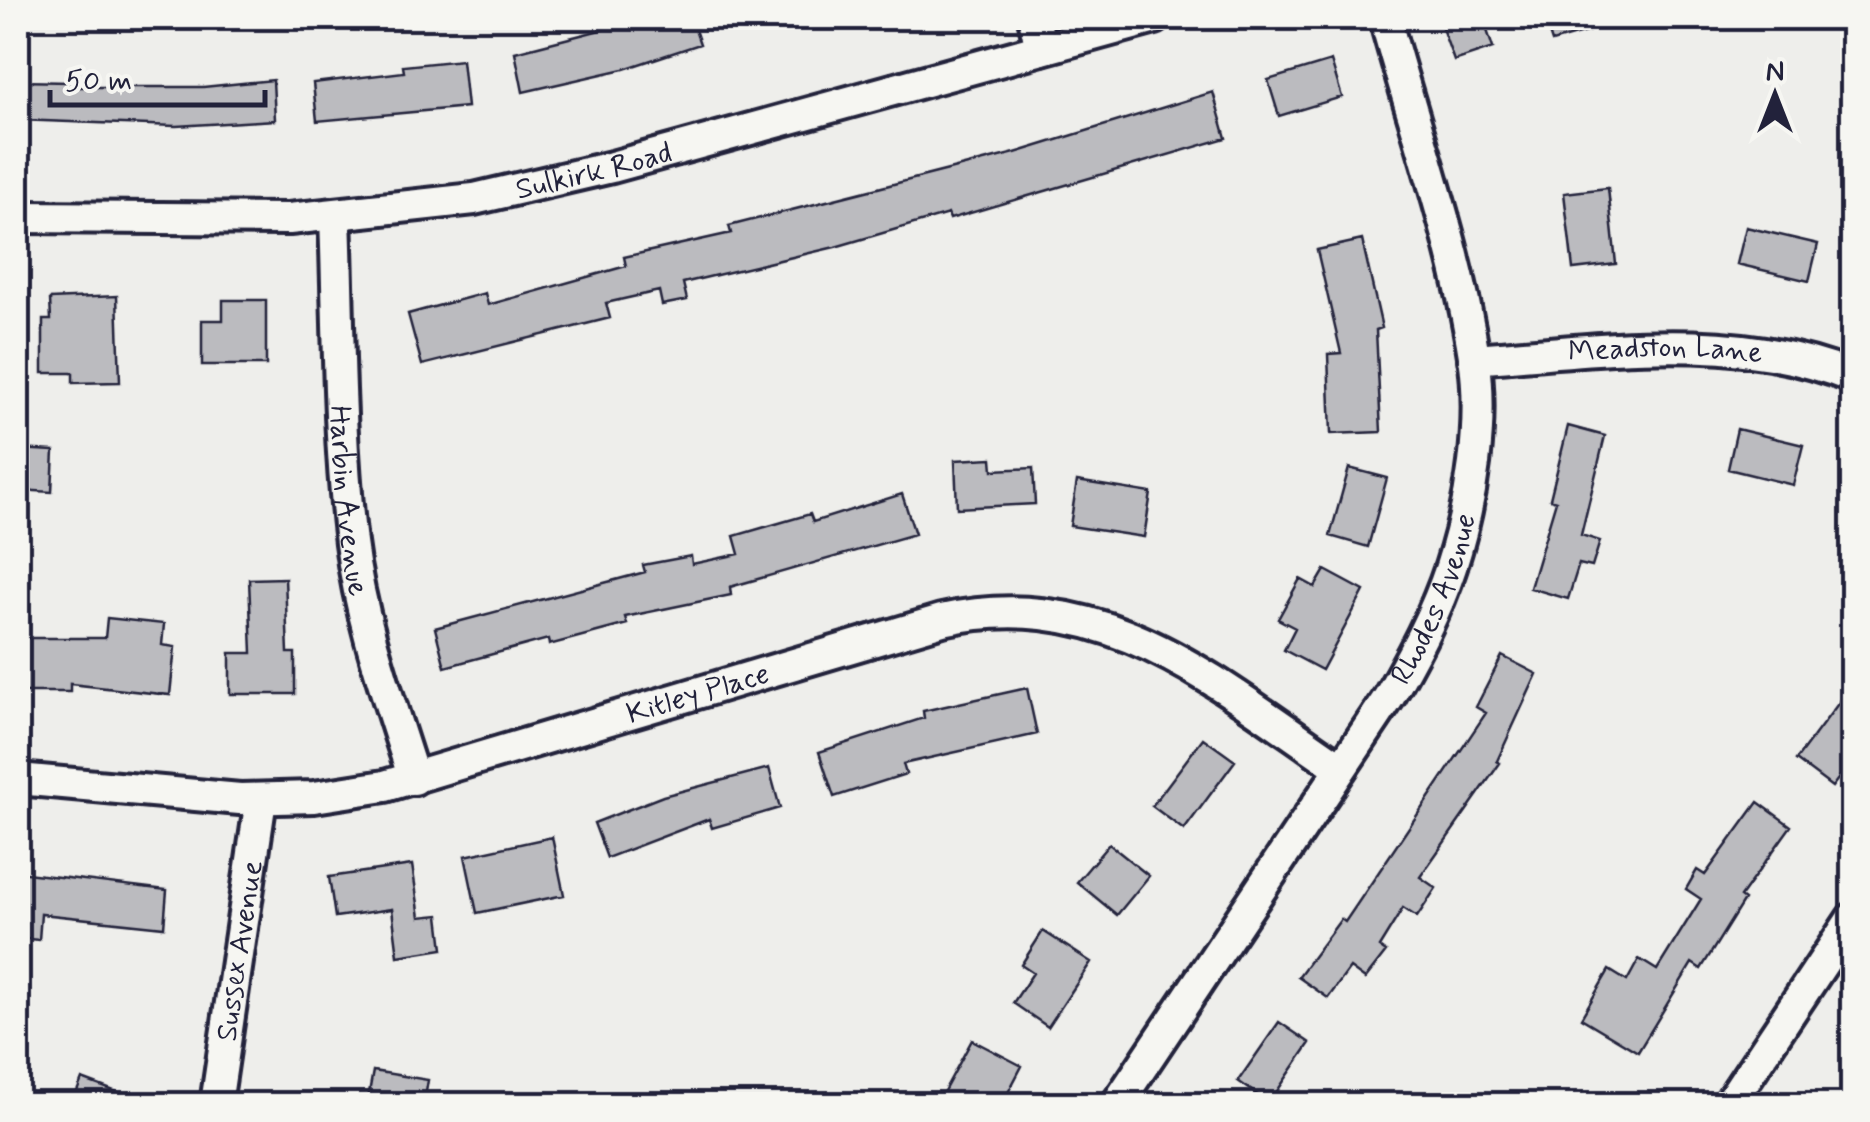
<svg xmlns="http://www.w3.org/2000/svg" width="1870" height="1122" font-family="Mynerve,sans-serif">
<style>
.building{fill:#bbbbbf;stroke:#22223b;stroke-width:2.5}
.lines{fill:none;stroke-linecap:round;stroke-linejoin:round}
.street-casing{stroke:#22223b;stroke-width:38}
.street{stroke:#f6f6f2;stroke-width:30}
.labels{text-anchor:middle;stroke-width:10;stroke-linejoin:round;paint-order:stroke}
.street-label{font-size:30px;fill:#22223b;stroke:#f6f6f2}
</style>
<rect width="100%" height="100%" fill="#eeeeeb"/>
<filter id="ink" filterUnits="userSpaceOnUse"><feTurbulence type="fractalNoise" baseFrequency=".01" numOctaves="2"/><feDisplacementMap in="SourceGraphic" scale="20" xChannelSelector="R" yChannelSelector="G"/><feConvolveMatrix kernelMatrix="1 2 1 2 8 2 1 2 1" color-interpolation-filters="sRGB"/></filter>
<g filter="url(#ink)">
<path class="building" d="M647 18H691L700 44 624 69 523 92 515 52Z
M1472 18H1483L1493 48 1454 61 1442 28Z
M1544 18H1613V24L1552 42Z
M462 60 467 107 317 121 313 83 404 72 403 66Z
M1331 61 1342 97 1279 116 1268 80Z
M273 80 275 120 176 126 18 120V81L70 82V87H203Z
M1213 92 1226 138 950 219 948 214 835 247 683 283 687 300 662 305 659 291 606 303 610 318 422 365 408 314 485 293 488 305 626 266 624 257 731 233 729 226 1015 153Z
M1608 188 1616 264 1573 269 1564 193Z
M1746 227 1818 244 1809 281 1737 264Z
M1362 240 1382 328 1376 330 1381 432 1331 434 1328 354 1341 353 1317 250Z
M117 296 120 382 73 383V373H43V320H51L50 299Z
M223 300H266V365H202V320H223Z
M1568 426 1605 436 1581 535 1600 541 1592 567 1579 564 1568 599 1530 588 1556 501 1550 499Z
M1737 429 1803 445 1793 485 1728 469Z
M18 449 54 451 52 492 18 490Z
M992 458 993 470 1033 468 1035 504 957 508 955 460Z
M1349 468 1387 478 1368 547 1330 536Z
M1077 481 1151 493 1144 537 1070 526Z
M902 494 915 534 730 587 731 595 625 617 627 624 549 645 548 639 445 667 435 628 645 572 643 565 691 556 692 564 739 554 734 536 810 514 813 522Z
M1325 570 1364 591 1322 670 1284 650 1295 628 1278 619 1300 579 1315 587Z
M285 578 288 653H295V694H230V653H252L249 579Z
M107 618 164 624 162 645 175 647 170 695 70 684V692H18V638H105Z
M1502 656 1537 674 1497 761 1500 763 1420 877 1436 888 1417 917 1403 908 1379 947 1386 952 1365 979 1350 968 1328 998 1298 977 1341 919 1345 922 1486 713 1476 707Z
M1852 685V760L1832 787 1796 760Z
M1027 688 1037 734 903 764 906 774 834 797 819 752 924 718 923 711Z
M1203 738 1235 761 1184 830 1152 806Z
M769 768 780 808 712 828 709 819 607 858 594 823 663 796Z
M1758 802 1791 826 1740 897 1744 900 1701 969 1692 963 1638 1052 1581 1018 1609 970 1627 981 1639 959 1657 970 1701 899 1686 889 1697 870 1705 875Z
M552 837 564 895 477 913 465 856Z
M1109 844 1149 876 1117 915 1077 882Z
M412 865 420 917 439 915 443 949 398 956 392 909 335 917 329 877Z
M18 872 167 890 164 927 41 914 39 940 18 938Z
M1043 931 1091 962 1048 1027 1013 1003 1033 973 1021 965Z
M1279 1022 1310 1043 1269 1103 1238 1081Z
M972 1040 1022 1066 1002 1104H937Z
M373 1071 428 1080 424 1104H367Z
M82 1079 144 1102V1104H72Z"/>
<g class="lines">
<defs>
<g id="street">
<path d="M1034 18 1041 49"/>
<path id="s1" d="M335 216C339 325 338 435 351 543 361 624 390 702 414 779"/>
<path id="s2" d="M18 217 289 219 474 199 612 167 1155 18"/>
<path id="s3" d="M1474 359C1599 350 1733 328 1852 377"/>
<path id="s4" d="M18 779 240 799 314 797 385 786 942 620C1106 584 1214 682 1341 768"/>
<path id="s5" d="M216 1104 261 799"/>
<path id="s6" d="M1117 1104 1389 697C1413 655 1436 613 1451 567 1472 502 1484 423 1474 356 1456 242 1415 129 1385 18"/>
<path d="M1729 1104 1852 919"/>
</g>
</defs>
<use href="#street" class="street-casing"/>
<use href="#street" class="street"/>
</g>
</g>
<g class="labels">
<g class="street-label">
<text dy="10" stroke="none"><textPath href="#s2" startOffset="580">Sulkirk Road</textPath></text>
<text dy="10" stroke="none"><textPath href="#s3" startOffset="192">Meadston Lane</textPath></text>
<text dy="10" stroke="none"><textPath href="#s1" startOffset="285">Harbin Avenue</textPath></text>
<text dy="10" stroke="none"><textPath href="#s6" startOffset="598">Rhodes Avenue</textPath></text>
<text dy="10" stroke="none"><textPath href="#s4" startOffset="695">Kitley Place</textPath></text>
<text dy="10" stroke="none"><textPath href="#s5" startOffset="155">Sussex Avenue</textPath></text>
</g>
</g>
<rect width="1870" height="1122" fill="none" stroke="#f6f6f2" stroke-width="60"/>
<rect x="30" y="30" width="1810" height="1062" fill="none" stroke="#22223b" stroke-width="4" filter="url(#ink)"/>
<g transform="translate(1775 95)" stroke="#f6f6f2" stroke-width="8" paint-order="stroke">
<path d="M0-8L18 38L0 25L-18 38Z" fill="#22223b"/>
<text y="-15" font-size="28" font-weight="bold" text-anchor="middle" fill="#22223b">N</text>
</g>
<path d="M50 90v15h215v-15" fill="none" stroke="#22223b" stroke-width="5"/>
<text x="65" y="90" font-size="30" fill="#22223b" stroke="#f6f6f2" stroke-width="8" paint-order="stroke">50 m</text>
</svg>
